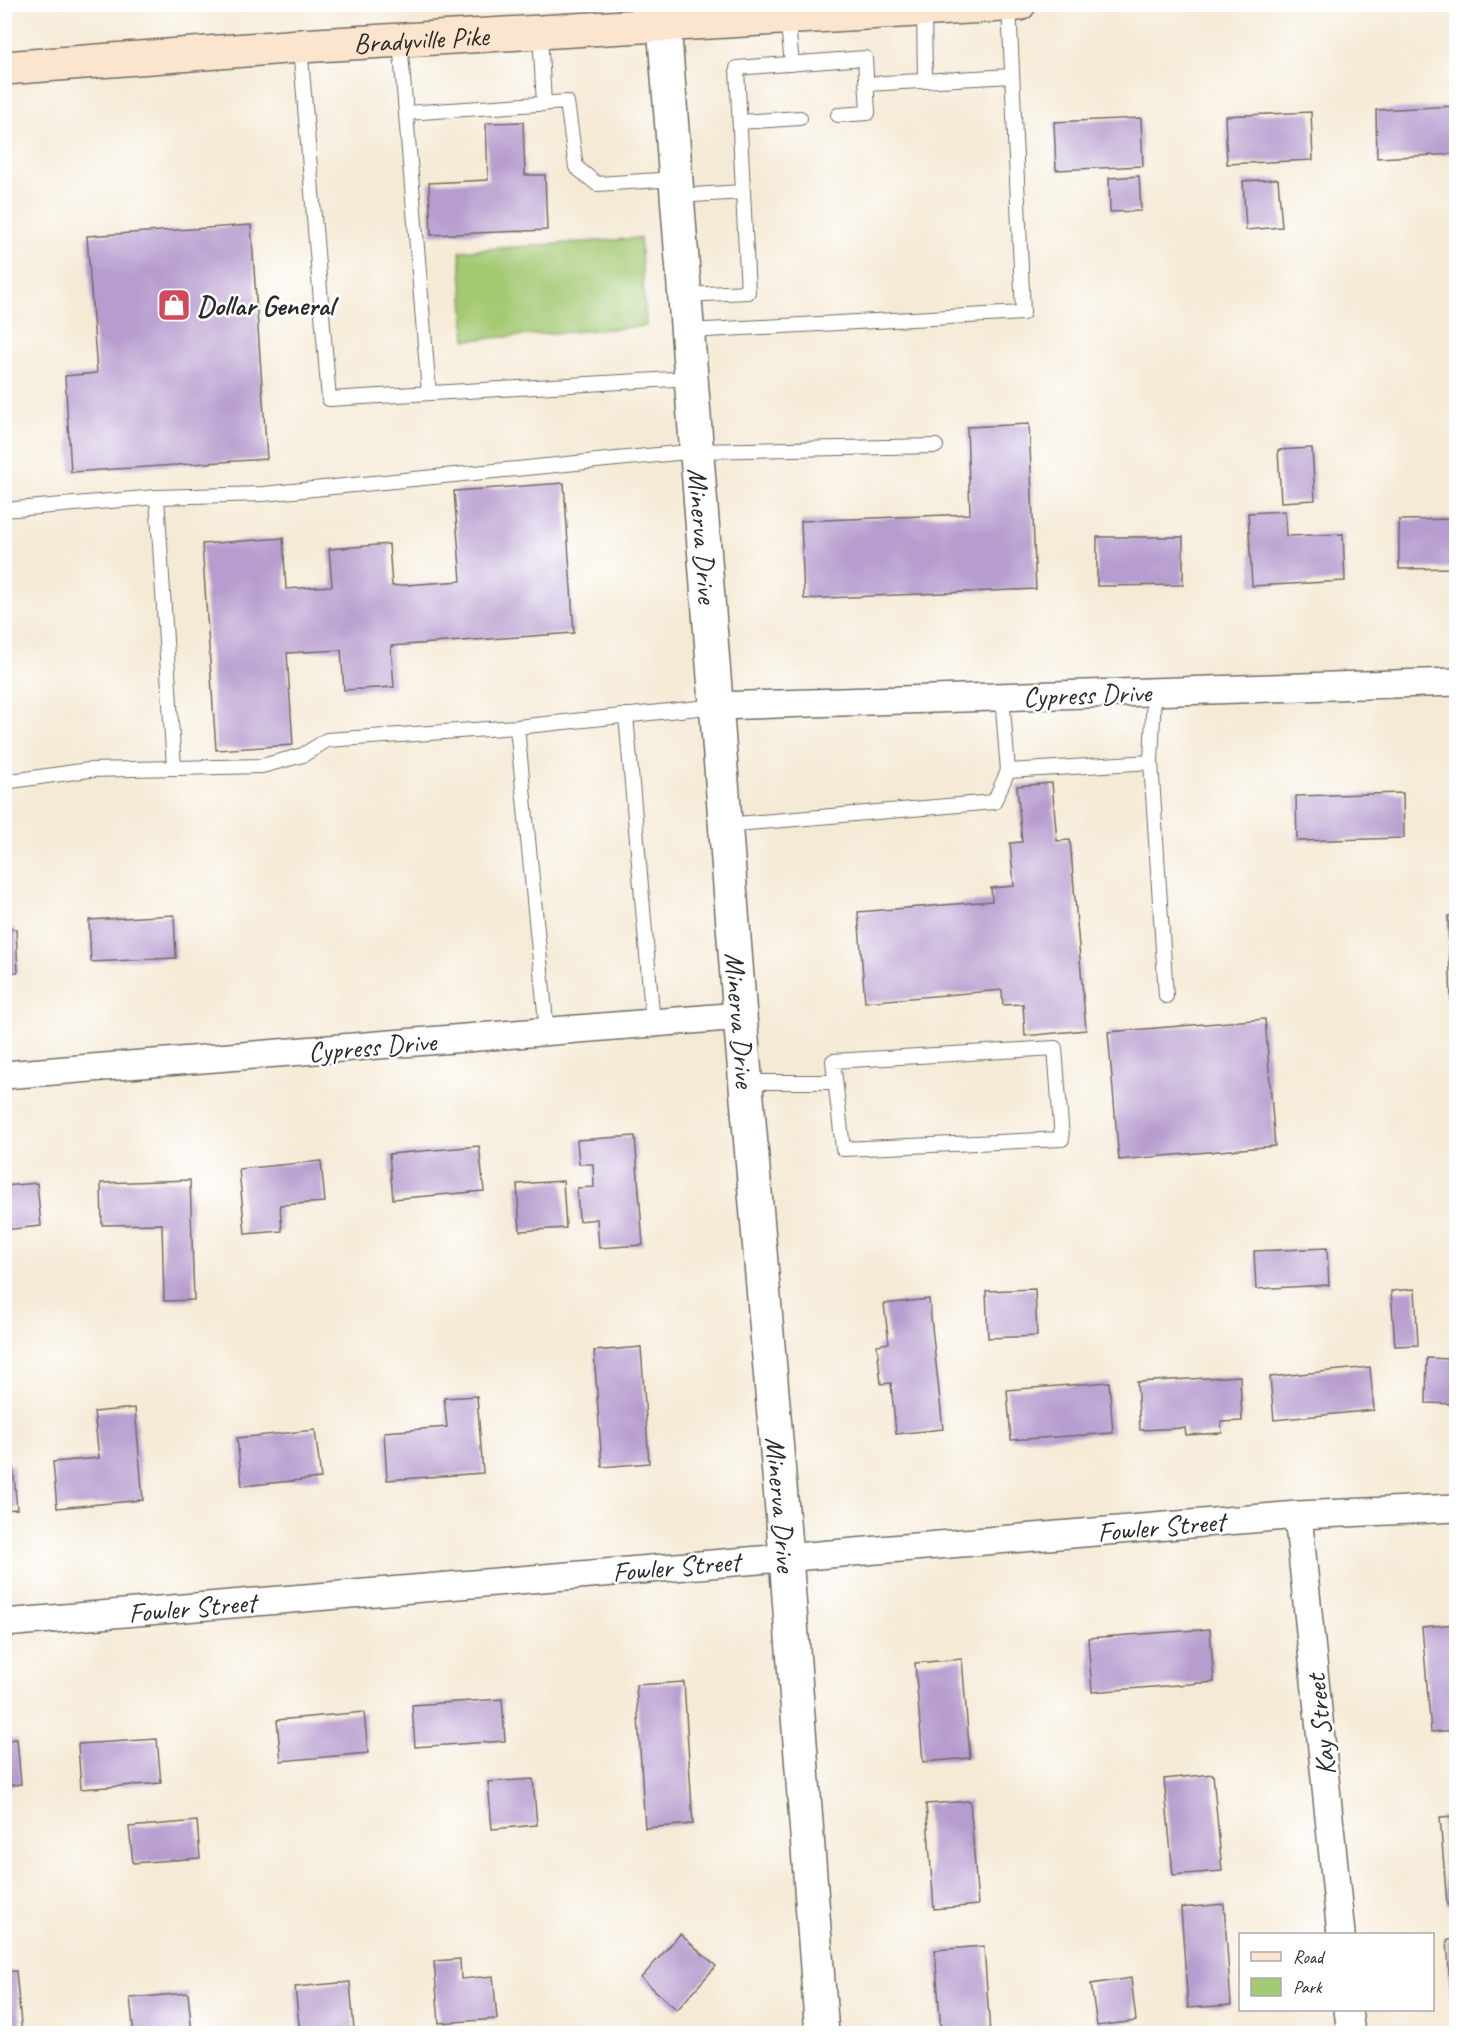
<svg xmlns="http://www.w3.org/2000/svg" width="1461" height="2038" font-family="Caveat,sans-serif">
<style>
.green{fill:#a4c973;stroke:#687a4f;stroke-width:1.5}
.building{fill:#b79dcf}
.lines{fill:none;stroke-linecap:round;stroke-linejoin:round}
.service-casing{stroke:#726e66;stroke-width:16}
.minor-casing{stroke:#726e66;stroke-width:30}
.tertiary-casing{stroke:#726e66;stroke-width:36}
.secondary-casing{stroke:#726e66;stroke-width:36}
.service{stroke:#fff;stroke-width:14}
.minor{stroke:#fff;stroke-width:27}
.tertiary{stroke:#fff;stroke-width:33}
.secondary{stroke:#fce5cf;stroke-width:33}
.labels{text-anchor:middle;stroke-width:5;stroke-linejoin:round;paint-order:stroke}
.street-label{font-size:28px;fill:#2b2b2b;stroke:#fff}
.poi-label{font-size:28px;font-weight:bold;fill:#2b2b2b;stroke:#fff;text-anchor:start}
</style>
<rect width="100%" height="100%" fill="#fff"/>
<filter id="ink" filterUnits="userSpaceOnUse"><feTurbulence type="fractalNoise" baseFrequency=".0167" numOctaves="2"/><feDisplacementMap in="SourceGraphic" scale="12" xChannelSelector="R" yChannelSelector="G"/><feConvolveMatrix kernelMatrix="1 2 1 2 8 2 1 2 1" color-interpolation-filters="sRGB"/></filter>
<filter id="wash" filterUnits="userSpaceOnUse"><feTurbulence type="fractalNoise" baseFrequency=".008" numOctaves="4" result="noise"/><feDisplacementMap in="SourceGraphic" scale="24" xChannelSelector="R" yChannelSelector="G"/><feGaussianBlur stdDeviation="1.35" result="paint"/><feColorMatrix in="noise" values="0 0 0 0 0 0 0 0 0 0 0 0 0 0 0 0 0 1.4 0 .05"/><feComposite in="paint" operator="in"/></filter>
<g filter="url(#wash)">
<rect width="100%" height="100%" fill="#f5ead5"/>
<path class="green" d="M640 238 646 326 466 340 460 251Z"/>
<g id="blocks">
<path class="building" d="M1456 106V154L1377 158 1376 110Z
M1311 112 1313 160 1227 164 1225 116Z
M1141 118 1143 166 1056 170 1054 122Z
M523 122 525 175H545L547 230 431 235 429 183 488 180 486 123Z
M1139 176 1141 211 1110 212 1109 178Z
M1278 179 1282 227 1246 230 1243 181Z
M251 225 267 459 71 472 65 376 97 373 87 236Z
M1029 424 1036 589 804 599 801 521 970 514 967 427Z
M1312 448 1315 500 1281 502 1278 450Z
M564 483 574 633 391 646 394 687 344 690 341 650 287 653 293 745 216 750 202 544 283 538 286 589 332 586 329 549 389 544 392 586 461 581 454 491Z
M1285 511 1286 536 1343 534 1345 581 1252 586 1248 513Z
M1456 519V568L1399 569V520Z
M1097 537H1183V585L1097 586Z
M1052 783 1057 841 1070 840 1086 1030 1025 1036 1023 1004 1003 1005 1002 990 865 1002 858 912 992 901 991 888 1014 886 1010 843 1022 842 1017 786Z
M1403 793 1404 838 1297 841 1296 796Z
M174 915 176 958 91 962 89 920Z
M1448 916H1456V1002L1451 1003Z
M5 929H16L18 972H5Z
M1265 1019 1275 1146 1119 1160 1108 1032Z
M635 1136 643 1245 599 1248 597 1219 579 1221 577 1188 594 1187 593 1164H579L577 1140Z
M479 1146 484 1191 393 1199 389 1154Z
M321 1161 325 1202 280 1205 282 1231 245 1234 239 1169Z
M190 1180 194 1300 164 1301 162 1224 102 1225 101 1183Z
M563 1181 566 1228 520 1231 517 1184Z
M37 1183 41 1226 4 1230V1186Z
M1327 1248 1329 1285 1256 1289 1254 1251Z
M1035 1289 1037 1336 988 1338 986 1291Z
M1415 1289 1418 1345 1395 1346 1391 1291Z
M929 1299 943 1429 896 1434 891 1383 881 1384 877 1345 889 1343 884 1304Z
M1452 1343H1456V1404L1426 1403 1427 1358 1452 1359Z
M641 1347 649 1463 602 1467 594 1351Z
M1370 1367 1374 1410 1274 1420 1270 1377Z
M1240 1376 1242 1421 1221 1422 1222 1433 1186 1435 1185 1428 1140 1430 1137 1382Z
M1109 1382 1113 1433 1011 1440 1007 1390Z
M477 1396 483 1473 387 1480 384 1432 447 1427 444 1398Z
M135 1408 143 1500 57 1508 53 1462 99 1458 94 1412Z
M315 1430 321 1478 242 1486 237 1438Z
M13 1465 17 1509 4 1510V1466Z
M1456 1624V1730L1431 1732 1422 1627Z
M1210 1629 1214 1682 1092 1692 1088 1638Z
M962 1659 970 1758 923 1762 915 1663Z
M684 1682 693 1824 645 1828 636 1685Z
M502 1699 505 1741 415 1747 412 1705Z
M364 1712 368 1753 281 1761 277 1720Z
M17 1739 21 1784 4 1786V1740Z
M157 1739 161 1783 81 1789 78 1744Z
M1213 1774 1222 1871 1173 1875 1164 1779Z
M533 1779 537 1825 492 1829 488 1782Z
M970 1801 978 1905 934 1909 926 1804Z
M1456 1816V1904L1447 1905 1440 1817Z
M197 1821 200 1858 133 1863 129 1827Z
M1224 1904 1231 2005 1188 2008 1181 1908Z
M680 1934 716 1966 677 2010 641 1978Z
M1447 1940H1456V2029H1453Z
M984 1946 990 2034H941L935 1950Z
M460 1959 461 1979 493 1976 497 2019 439 2023 434 1961Z
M16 1971 22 2034H4V1972Z
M1131 1978 1136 2021 1097 2026 1091 1984Z
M350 1982 354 2030 300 2034 295 1987Z
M188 1993 192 2034H134L130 1998Z"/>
</g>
</g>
<g filter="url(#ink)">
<use href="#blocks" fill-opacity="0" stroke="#726e66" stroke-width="1.5"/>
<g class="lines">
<defs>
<path id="service" d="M924 10 925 80
M787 15 792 64
M540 33 544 104
M400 41 429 393
M300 46 329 399 691 378
M866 84 1012 76
M406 113 567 102 576 167 597 184 676 179
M740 122 800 118
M677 196 743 192 737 68 865 58 868 113 838 115
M685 295 748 292 743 192
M688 331 1023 313 1009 5
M157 497 174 768
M4 510 157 497 263 494 697 451 936 446
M626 715 653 1023
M1151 762 1166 996
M1008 771 1151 762 1154 692
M4 782 89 770 262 766 303 755 327 740 517 727
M725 825 994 802 1008 771 1002 696
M547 1032 517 727 717 706
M1055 1048 1062 1139 843 1149 833 1061Z
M745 1082H835"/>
<path id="minor" d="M717 706 1456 682
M4 1075 740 1016
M1298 1515 1341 1934
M4 1623 1298 1515 1456 1508
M1348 2010 1351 2034"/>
<g id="tertiary">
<path id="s1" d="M664 25 740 1016 786 1557 822 2034"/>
</g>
<g id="secondary">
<path id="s2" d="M4 68 300 46 1019 4"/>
</g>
</defs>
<use href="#service" class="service-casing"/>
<use href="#minor" class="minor-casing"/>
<use href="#tertiary" class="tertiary-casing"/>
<use href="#secondary" class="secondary-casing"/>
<use href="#service" class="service"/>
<use href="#minor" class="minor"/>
<use href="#tertiary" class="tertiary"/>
<use href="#secondary" class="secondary"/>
</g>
</g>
<defs>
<symbol id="shop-square" viewBox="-11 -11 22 22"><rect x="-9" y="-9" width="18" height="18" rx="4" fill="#d1495b" stroke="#fff"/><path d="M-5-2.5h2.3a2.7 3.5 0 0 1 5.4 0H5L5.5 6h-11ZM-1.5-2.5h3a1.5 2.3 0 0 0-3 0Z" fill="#fff"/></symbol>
</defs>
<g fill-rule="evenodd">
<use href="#shop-square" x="155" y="286" width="38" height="38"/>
</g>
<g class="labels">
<g class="street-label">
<text dy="10" stroke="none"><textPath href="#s2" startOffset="418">Bradyville Pike</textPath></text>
<text dy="10" stroke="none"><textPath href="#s1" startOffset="512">Minerva Drive</textPath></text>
<text transform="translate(1087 694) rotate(-2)" y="10">Cypress Drive</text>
<text dy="10" stroke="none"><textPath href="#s1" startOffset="998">Minerva Drive</textPath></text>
<text transform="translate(372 1046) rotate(-5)" y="10">Cypress Drive</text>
<text dy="10" stroke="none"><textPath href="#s1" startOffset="1484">Minerva Drive</textPath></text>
<text transform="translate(1161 1526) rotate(-5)" y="10">Fowler Street</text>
<text transform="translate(676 1566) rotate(-5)" y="10">Fowler Street</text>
<text transform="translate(192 1607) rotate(-5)" y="10">Fowler Street</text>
<text transform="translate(1320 1725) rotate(-96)" y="10">Kay Street</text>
</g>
<g class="poi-label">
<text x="197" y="315">Dollar General</text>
</g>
</g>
<rect width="1461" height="2038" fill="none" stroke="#fff" stroke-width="24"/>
<rect x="1239" y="1933" width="195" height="78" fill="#ffffff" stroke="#aaaaaa" stroke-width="1.5"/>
<rect x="1251" y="1952" width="30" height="9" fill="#fce5cf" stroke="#aaaaaa" stroke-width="1.5"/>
<text x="1293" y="1963" font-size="18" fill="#2b2b2b">Road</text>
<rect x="1251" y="1978" width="30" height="18" fill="#a4c973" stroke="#aaaaaa" stroke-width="1.5"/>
<text x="1293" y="1993" font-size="18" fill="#2b2b2b">Park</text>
</svg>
